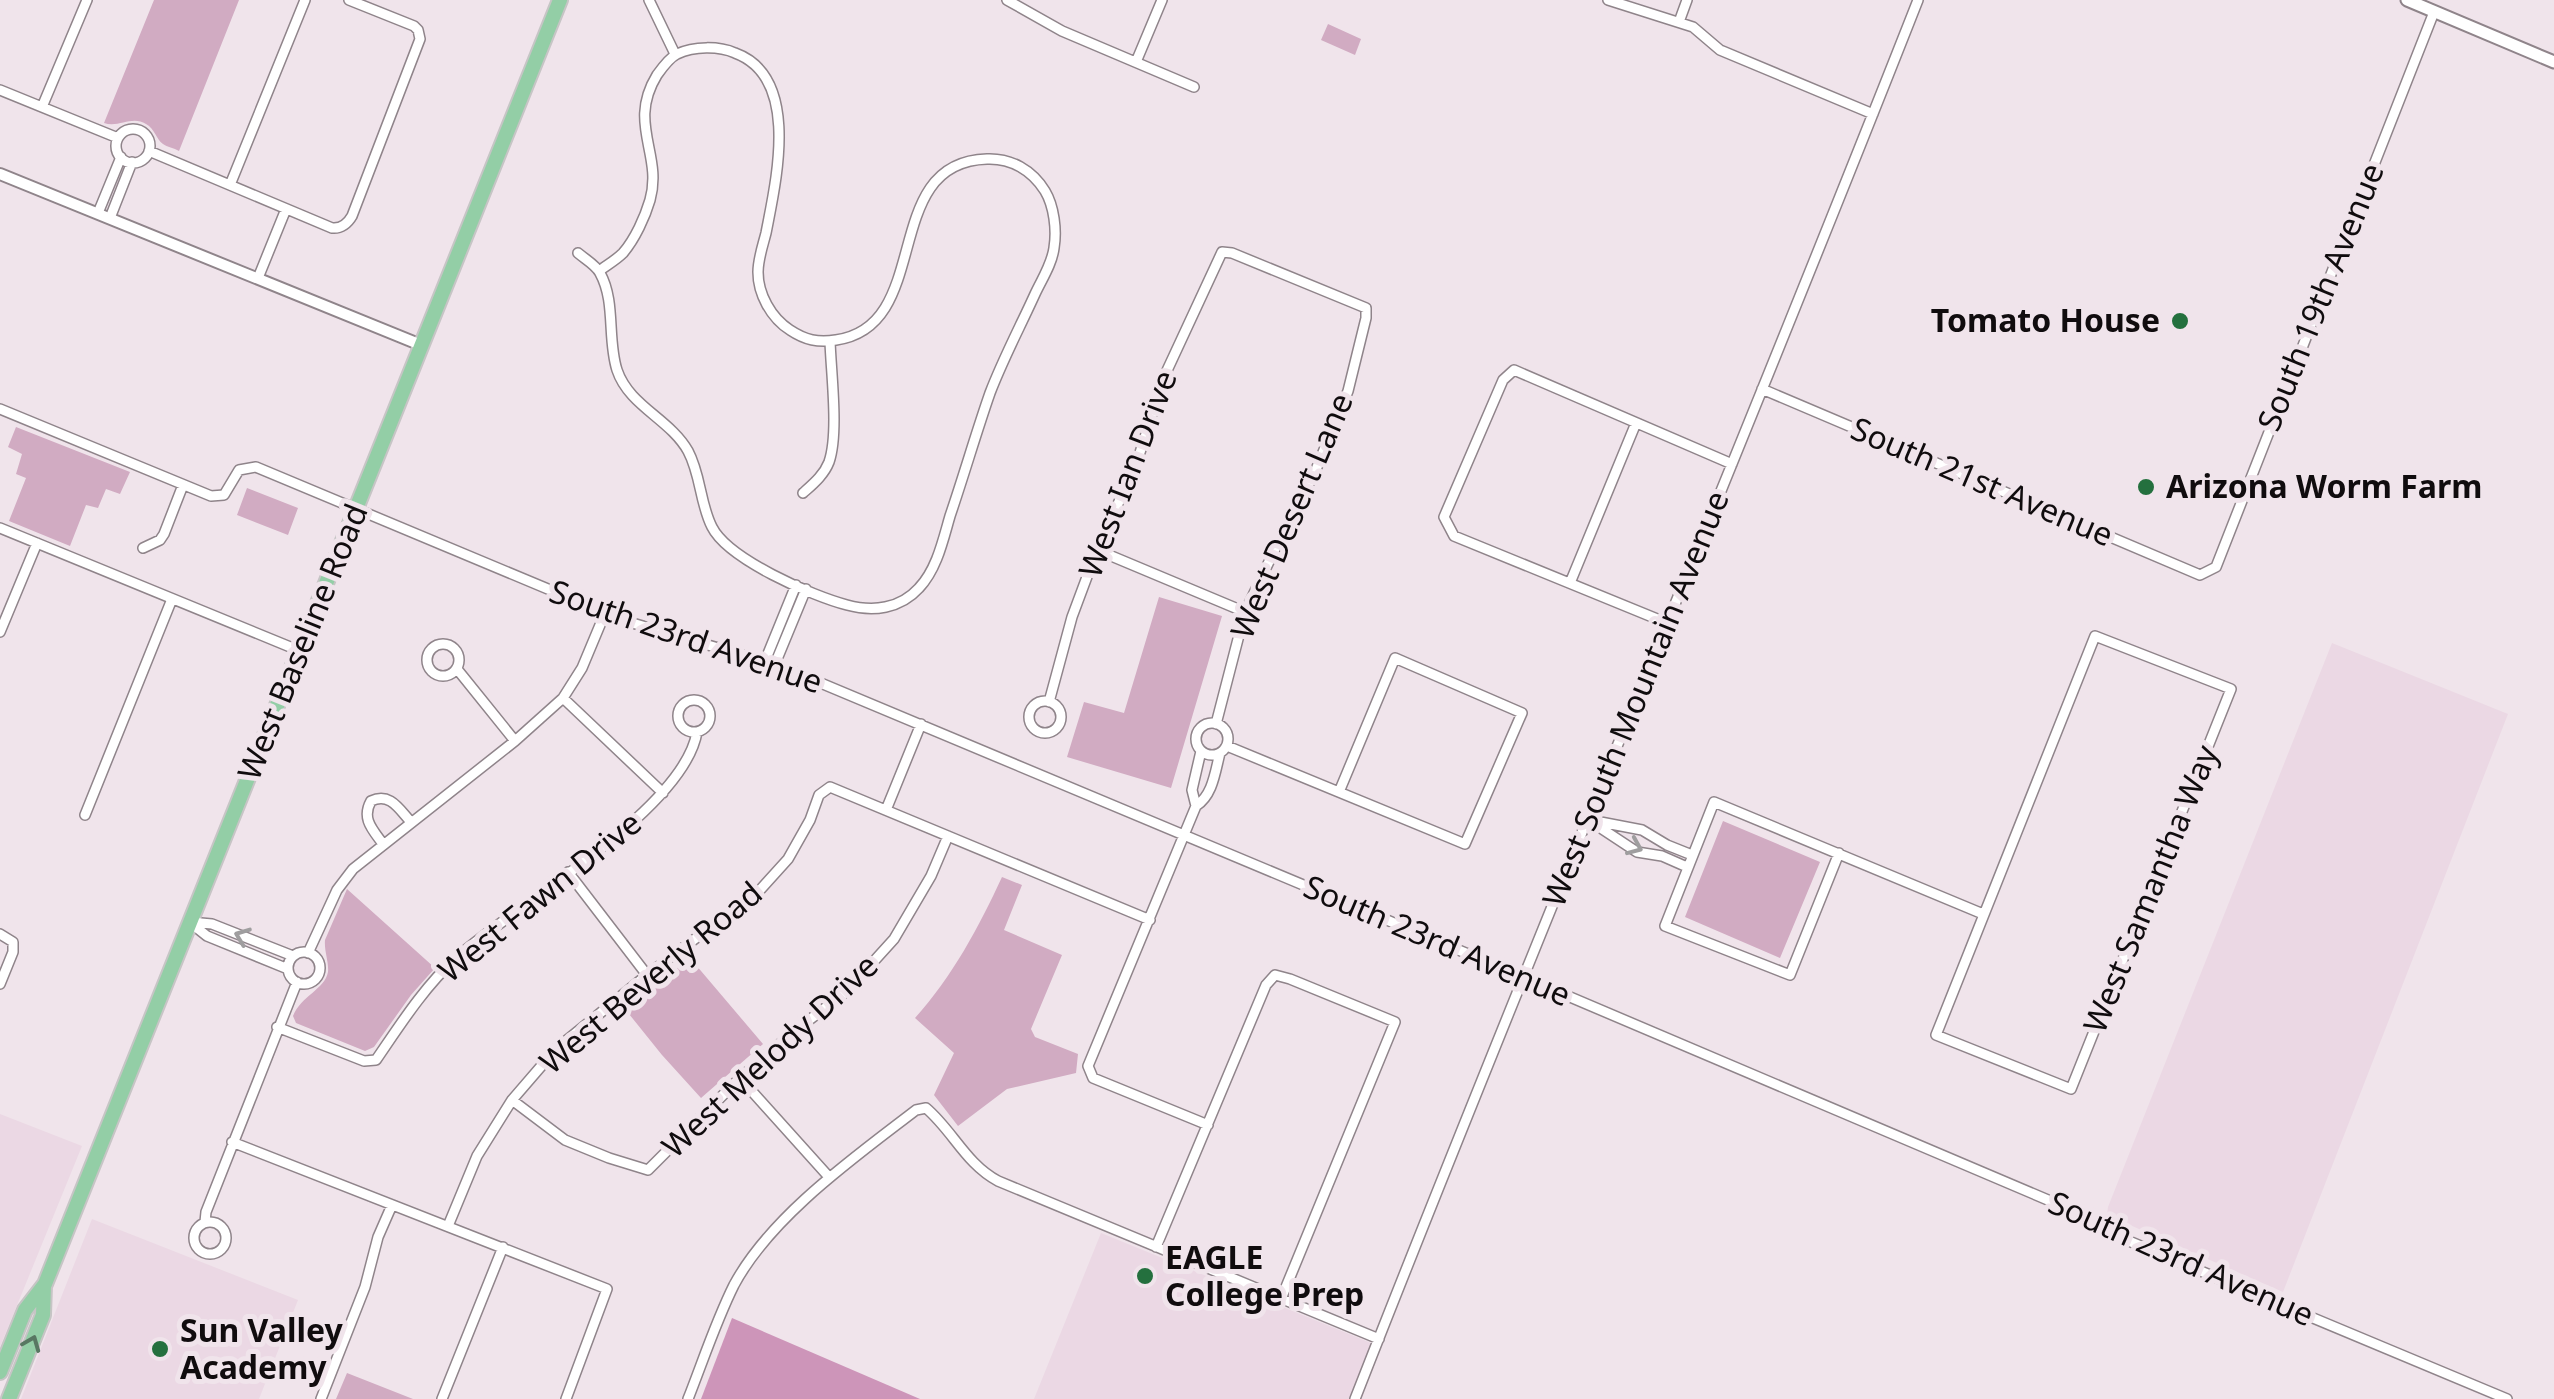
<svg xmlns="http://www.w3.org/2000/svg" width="2554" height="1399" font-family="'Noto Sans',sans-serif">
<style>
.built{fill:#ebd8e4}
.green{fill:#d1abc2}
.water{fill:#cd95b9}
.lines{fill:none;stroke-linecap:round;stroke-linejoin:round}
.minor-casing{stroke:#8f848a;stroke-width:12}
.tertiary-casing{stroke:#8f848a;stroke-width:14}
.secondary-casing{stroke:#8f848a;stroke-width:15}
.primary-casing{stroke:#c6c5c5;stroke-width:18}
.minor{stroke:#fff;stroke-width:9}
.tertiary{stroke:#fff;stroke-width:10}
.secondary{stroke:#fff;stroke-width:11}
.primary{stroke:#93cea6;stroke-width:14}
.oneway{stroke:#9f9e9f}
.oneway2{stroke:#587762}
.poi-dot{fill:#24703e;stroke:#f0e4eb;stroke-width:4}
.labels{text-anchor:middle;stroke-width:10;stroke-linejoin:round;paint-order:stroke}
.street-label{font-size:32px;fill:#100c0e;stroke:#f0e4eb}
.poi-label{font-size:32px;font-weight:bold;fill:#100c0e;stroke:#f0e4eb;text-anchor:start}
</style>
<rect width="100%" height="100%" fill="#f0e4eb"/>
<path class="built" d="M2332 643 2508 714 2283 1292 2107 1215 2108 1207Z
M0 1114 82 1146 0 1347Z
M92 1219 298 1300 259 1399H21Z
M1101 1233 1371 1343 1350 1399H1034Z"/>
<path class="green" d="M154 0H239L179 151C174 148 167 147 163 144 156 139 155 129 146 124 132 115 119 128 104 123Z
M1328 24 1361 39 1355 55 1321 40Z
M16 427 130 472 120 494 106 489 98 508 86 505 70 546 9 521 26 478 16 474 22 454 8 447Z
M247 488 298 508 288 535 237 515Z
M1159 597 1222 616 1171 788 1067 757 1084 702 1124 713Z
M1723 821 1820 862 1780 958 1685 917Z
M1002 877 1022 885 1004 930 1062 955 1031 1029 1035 1037 1078 1054 1076 1073 1007 1089 958 1126 934 1095 954 1053 915 1018C952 977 979 927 1002 877Z
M347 889 435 968 411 995 374 1047 365 1051 296 1023 293 1016C301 996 325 989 328 972 329 962 324 951 325 940Z
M690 958 763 1044 701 1098 662 1055 625 1009Z
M347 1373 413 1399H336Z"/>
<path class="water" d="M732 1318 920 1399H701Z"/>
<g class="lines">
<defs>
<path id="minor" d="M649 0 675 54
M1007 0 1062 31 1194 87
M1608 0 1693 27 1720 50 1873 114
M1679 22 1687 0
M1136 62 1162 0
M0 90 118 138
M42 107 87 0
M116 146a17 17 0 1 1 34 0a17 17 0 1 1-34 0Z
M149 151 332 228C341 229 348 223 352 216L420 39 418 30 414 26 349 0
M230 185 305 0
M98 213 121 157
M110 218 132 162
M578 253C585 259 596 265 600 273 616 302 607 339 617 370 629 406 670 419 688 451 701 475 700 504 712 527 728 559 812 596 847 605 873 612 900 609 919 588 937 569 943 540 950 516 964 475 976 433 990 393 1003 359 1020 327 1035 294 1042 279 1052 264 1054 248 1057 230 1054 206 1045 191 1032 170 1011 158 987 159 878 162 935 326 836 340 818 343 805 340 790 330 771 318 758 294 758 272 758 259 763 245 766 233 776 181 801 77 735 53 719 46 694 46 677 54 669 58 662 68 657 75 627 124 663 154 650 200 645 217 635 239 623 253 616 260 607 265 599 271
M258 278 286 209
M1762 389 2200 575 2216 567 2434 12
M0 409 211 496 224 495 239 470 256 467 622 620 780 666 1523 977 2095 1220 2112 1234 2507 1399
M803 493C813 484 824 475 829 462 839 433 831 373 830 341
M0 528 300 651
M143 548 160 540 164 534 183 485
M1097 550 1245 612
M1570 583 1636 423
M1667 623 1454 536 1444 517 1503 380 1514 370 1732 464
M0 632 37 543
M2095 636 2231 689 2071 1089 1936 1035Z
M427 660a16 16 0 1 1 32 0a16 16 0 1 1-32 0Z
M765 661 796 585
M775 664 806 589
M457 669 515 741
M563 698 663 793
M678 716a16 16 0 1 1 32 0a16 16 0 1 1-32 0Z
M1029 717a16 16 0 1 1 32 0a16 16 0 1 1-32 0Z
M1049 702 1072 617 1097 550 1137 462 1164 377 1222 252 1232 253 1366 308V318L1348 391 1315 472 1276 547 1245 612 1216 724
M1196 739a16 16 0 1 1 32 0a16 16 0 1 1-32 0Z
M1227 746 1465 844 1522 713 1395 658 1339 792
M1196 806 1192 790 1201 751
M886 810 921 724
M85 815 172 599
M1587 819 1637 852 1662 856 1687 867
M1590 820 1642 830 1667 845 1692 855
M383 844C373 830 361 819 371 801 390 792 399 809 411 822
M1839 853 1790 975 1665 926 1714 802 1983 914
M568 872 647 975
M190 922 212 924 293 956
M192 924 207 936 288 969
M0 934 13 942V952L0 984
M288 968a16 16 0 1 1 32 0a16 16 0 1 1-32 0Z
M308 953 337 890 353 869 515 741 563 698 582 668 605 613
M277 1027 364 1061 376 1060C400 1025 424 987 456 958 516 904 684 810 697 732
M740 1078 829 1177
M512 1100 565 1140 609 1158 648 1170 740 1078 796 1030 846 992 894 939 931 876 948 836
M1208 1125 1093 1078 1088 1066 1196 806C1213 795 1215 772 1220 753
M232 1142 607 1289 566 1399
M194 1238a16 16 0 1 1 32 0a16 16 0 1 1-32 0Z
M205 1222 206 1212 297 982
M448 1226 477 1156 512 1100 556 1049 647 975 760 890 788 859 810 820 819 795 830 787 1150 920
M1156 1247 1266 985 1275 975 1290 979 1395 1022 1281 1299
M321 1399 365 1287 378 1237 392 1205
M442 1399 503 1247
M688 1399C703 1361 716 1321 734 1285 771 1216 855 1157 916 1110L926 1108C953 1131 966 1164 998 1181L1379 1339
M1355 1399C1538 931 1734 468 1918 0"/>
<path id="tertiary" d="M0 174 421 345"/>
<path id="secondary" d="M2407 0 2554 62"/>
<path id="primary" d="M0 1372 25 1310 45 1284 560 0
M9 1399 43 1315 44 1285"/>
</defs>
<use href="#minor" class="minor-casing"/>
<use href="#tertiary" class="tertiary-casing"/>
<use href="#secondary" class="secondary-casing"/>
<use href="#primary" class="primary-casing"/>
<use href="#minor" class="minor"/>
<use href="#tertiary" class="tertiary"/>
<use href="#secondary" class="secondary"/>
<use href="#primary" class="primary"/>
</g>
<defs><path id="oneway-chevron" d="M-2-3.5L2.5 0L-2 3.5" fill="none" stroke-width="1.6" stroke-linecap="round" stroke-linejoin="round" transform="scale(2.5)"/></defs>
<g class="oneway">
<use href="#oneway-chevron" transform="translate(1635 847) rotate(23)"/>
<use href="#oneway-chevron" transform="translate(242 936) rotate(-159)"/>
</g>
<use class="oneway2" href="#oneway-chevron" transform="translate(32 1343) rotate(-68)"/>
<g class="poi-dot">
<circle cx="2180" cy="321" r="10"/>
<circle cx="2146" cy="487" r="10"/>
<circle cx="1145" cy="1276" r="10"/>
<circle cx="160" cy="1349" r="10"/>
</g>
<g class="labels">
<g class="street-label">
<text transform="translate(2321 297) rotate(-68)" y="11">South 19th Avenue</text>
<text transform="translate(1128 474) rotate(-69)" y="11">West Ian Drive</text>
<text transform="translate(1982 482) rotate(23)" y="11">South 21st Avenue</text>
<text transform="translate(1292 516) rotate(-67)" y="11">West Desert Lane</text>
<text transform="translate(686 637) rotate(19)" y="11">South 23rd Avenue</text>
<text transform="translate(303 642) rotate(-68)" y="11">West Baseline Road</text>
<text transform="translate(1636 699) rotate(-68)" y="11">West South Mountain Avenue</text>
<text transform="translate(2151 889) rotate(-68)" y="11">West Samantha Way</text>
<text transform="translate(540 897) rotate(-39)" y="11">West Fawn Drive</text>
<text transform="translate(1437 941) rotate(23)" y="11">South 23rd Avenue</text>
<text transform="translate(651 978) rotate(-40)" y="11">West Beverly Road</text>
<text transform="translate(770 1056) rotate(-43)" y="11">West Melody Drive</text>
<text transform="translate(2181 1259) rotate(24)" y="11">South 23rd Avenue</text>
</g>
<g class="poi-label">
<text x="2160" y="332" text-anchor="end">Tomato House</text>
<text x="2166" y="498">Arizona Worm Farm</text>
<text x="1165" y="1269">EAGLE<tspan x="1165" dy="37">College Prep</tspan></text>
<text x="180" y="1342">Sun Valley<tspan x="180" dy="37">Academy</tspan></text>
</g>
</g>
</svg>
